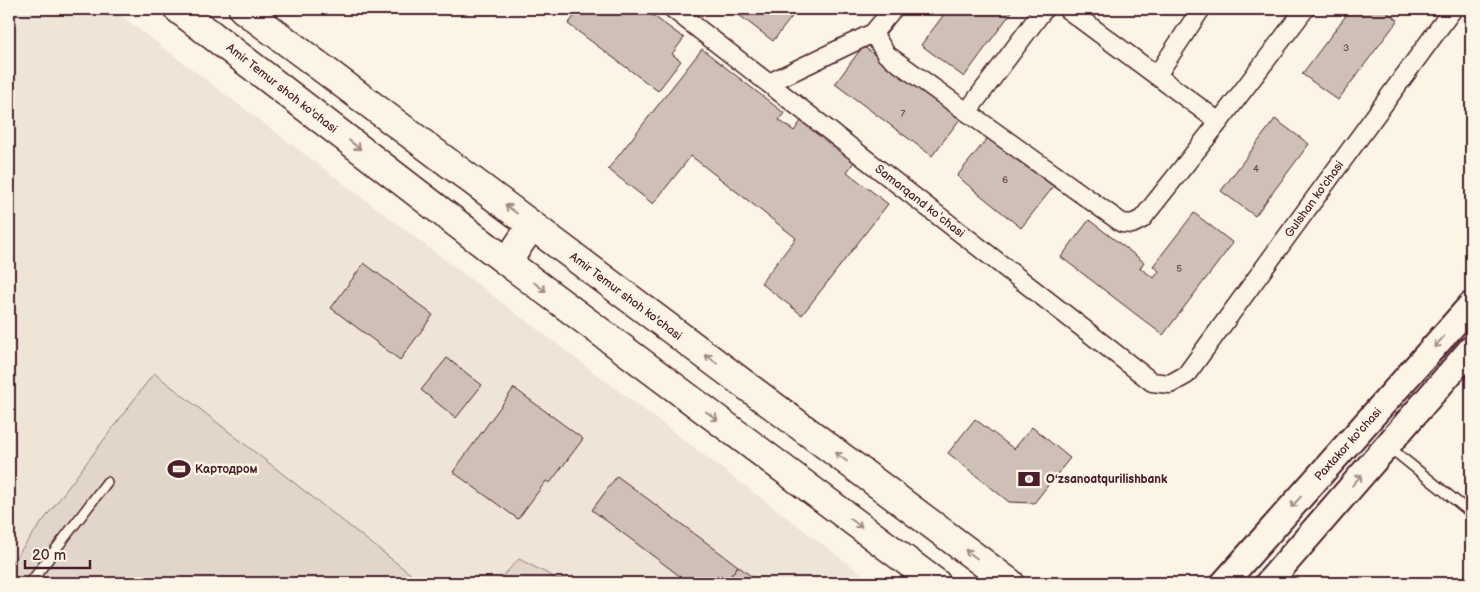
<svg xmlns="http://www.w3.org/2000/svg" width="1480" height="592" font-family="'Balsamiq Sans',sans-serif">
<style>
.built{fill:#eee5d7}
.garden{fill:#e2d5ca;stroke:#967a7a}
.building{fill:#cfc0b7;stroke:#4a1f2b}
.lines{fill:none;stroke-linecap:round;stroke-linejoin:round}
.service-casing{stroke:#4a1f2b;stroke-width:12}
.minor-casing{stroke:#4a1f2b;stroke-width:21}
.secondary-casing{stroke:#4a1f2b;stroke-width:29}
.trunk-casing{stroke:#4a1f2b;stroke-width:31}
.service{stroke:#fcf5e5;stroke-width:9}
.minor{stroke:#fcf5e5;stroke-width:18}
.secondary{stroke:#fcf5e5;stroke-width:25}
.trunk{stroke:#fcf5e5;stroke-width:28}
.oneway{stroke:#a38a88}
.labels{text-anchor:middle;stroke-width:5;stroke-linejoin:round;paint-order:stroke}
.number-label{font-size:10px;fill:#6b474e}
.street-label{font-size:12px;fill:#4a1f2b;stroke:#fcf5e5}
.poi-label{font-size:12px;font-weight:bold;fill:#4a1f2b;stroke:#fcf5e5;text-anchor:start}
</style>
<rect width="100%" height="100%" fill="#fcf5e5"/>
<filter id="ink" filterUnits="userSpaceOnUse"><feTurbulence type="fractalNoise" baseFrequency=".02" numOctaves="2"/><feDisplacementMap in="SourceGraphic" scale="10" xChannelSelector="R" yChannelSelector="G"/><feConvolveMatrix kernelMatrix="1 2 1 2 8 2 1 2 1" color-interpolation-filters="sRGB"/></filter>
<g filter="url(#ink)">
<path class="built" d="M9 9H112L874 583H9Z"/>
<path class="garden" d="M154 373 422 583H9V566Z
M519 559 556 578 579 583H496Z"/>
<path class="building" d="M580 9H644L684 38 672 54 681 61 658 91 568 24Z
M731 9H798L773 41Z
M948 9 1013 10 964 77 921 45Z
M1351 9H1383L1398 20 1338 100 1302 74Z
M863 46 960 119 932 156 835 84Z
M702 49 784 113 779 120 794 131 801 121 854 162 847 172 888 204 802 315 761 283 796 238 691 156 653 204 608 169Z
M1275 119 1309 144 1255 216 1221 191Z
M990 135 1054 186 1021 228 957 176Z
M1194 213 1233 243 1163 335 1061 257 1089 220 1144 262 1140 268 1154 278 1159 271 1153 266Z
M364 263 433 315 400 360 331 308Z
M447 358 482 385 456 418 421 390Z
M514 388 583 439 550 483 546 481 518 519 453 472Z
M975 419 1014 449 1032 427 1070 458 1034 503 1009 502 948 453Z
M617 476 738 566 725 583H689L592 510Z
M738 566 760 583H725Z"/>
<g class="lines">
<defs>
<path id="service" d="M1389 447 1471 513
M30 583 107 482"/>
<path id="minor" d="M673 9 1152 382 1170 384 1186 375 1453 9
M1067 9 1219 122
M873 33 886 54 1122 223 1132 224 1142 219 1219 122 1305 9
M1157 75 1201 9
M769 83 873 33 893 9
M967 112 1044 9"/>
<path id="secondary" d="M1224 583 1471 305
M1268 583 1471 349"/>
<path id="trunk" d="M178 9 507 262 936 583
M243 9 1010 583
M507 262 532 225"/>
</defs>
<use href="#service" class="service-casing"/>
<use href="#minor" class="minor-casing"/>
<use href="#secondary" class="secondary-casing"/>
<use href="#trunk" class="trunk-casing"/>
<use href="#service" class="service"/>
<use href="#minor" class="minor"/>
<use href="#secondary" class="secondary"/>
<use href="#trunk" class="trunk"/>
</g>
<defs><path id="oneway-shaft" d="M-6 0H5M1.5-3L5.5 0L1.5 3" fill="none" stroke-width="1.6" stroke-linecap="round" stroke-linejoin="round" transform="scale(1.25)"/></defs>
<g class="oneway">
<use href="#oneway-shaft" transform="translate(355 145) rotate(38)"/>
<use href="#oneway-shaft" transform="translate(511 209) rotate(-143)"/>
<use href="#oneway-shaft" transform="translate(540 287) rotate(37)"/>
<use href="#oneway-shaft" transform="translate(1439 342) rotate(132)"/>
<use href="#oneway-shaft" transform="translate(711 359) rotate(-143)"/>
<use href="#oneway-shaft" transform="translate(712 416) rotate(37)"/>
<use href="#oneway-shaft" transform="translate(841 457) rotate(-143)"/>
<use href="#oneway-shaft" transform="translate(1357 480) rotate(-49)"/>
<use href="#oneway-shaft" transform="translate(1296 502) rotate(132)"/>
<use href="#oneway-shaft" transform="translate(856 523) rotate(37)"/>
<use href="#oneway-shaft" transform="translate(971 554) rotate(-143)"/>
</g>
</g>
<defs>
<symbol id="stadium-bare" viewBox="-9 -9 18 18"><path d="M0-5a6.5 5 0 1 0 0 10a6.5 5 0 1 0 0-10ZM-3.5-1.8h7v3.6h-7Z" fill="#4a1f2b" stroke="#fcf5e5" stroke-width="2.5" paint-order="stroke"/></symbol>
<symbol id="bank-bare" viewBox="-9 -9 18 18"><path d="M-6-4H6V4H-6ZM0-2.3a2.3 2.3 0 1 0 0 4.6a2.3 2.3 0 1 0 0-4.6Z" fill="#4a1f2b" stroke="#fcf5e5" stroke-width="2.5" paint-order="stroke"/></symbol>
</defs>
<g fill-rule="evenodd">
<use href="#stadium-bare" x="163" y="453" width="32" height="32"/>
<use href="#bank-bare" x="1013" y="463" width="32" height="32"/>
</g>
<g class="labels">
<g class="number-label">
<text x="1346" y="51">3</text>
<text x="903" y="117">7</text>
<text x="1256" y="172">4</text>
<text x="1005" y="183">6</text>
<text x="1179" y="272">5</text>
</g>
<g class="street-label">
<text transform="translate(282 88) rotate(38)" y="4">Amir Temur shoh ko'chasi</text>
<text transform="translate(1314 199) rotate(-54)" y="4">Gulshan ko'chasi</text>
<text transform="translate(920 201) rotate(38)" y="4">Samarqand ko‘chasi</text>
<text transform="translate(626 296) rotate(37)" y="4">Amir Temur shoh ko'chasi</text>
<text transform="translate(1348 444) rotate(-48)" y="4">Paxtakor ko'chasi</text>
</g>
<g class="poi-label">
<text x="195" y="473">Картодром</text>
<text x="1046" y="483">Oʻzsanoatqurilishbank</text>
</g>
</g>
<rect width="1480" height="592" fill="none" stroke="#fcf5e5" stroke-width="30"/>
<rect x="15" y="15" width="1450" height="562" fill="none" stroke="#4a1f2b" stroke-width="2" filter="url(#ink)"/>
<path d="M25 560v8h65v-8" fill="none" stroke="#4a1f2b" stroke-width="2.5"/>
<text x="32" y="560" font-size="15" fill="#4a1f2b" stroke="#fcf5e5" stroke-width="4" paint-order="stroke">20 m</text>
</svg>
